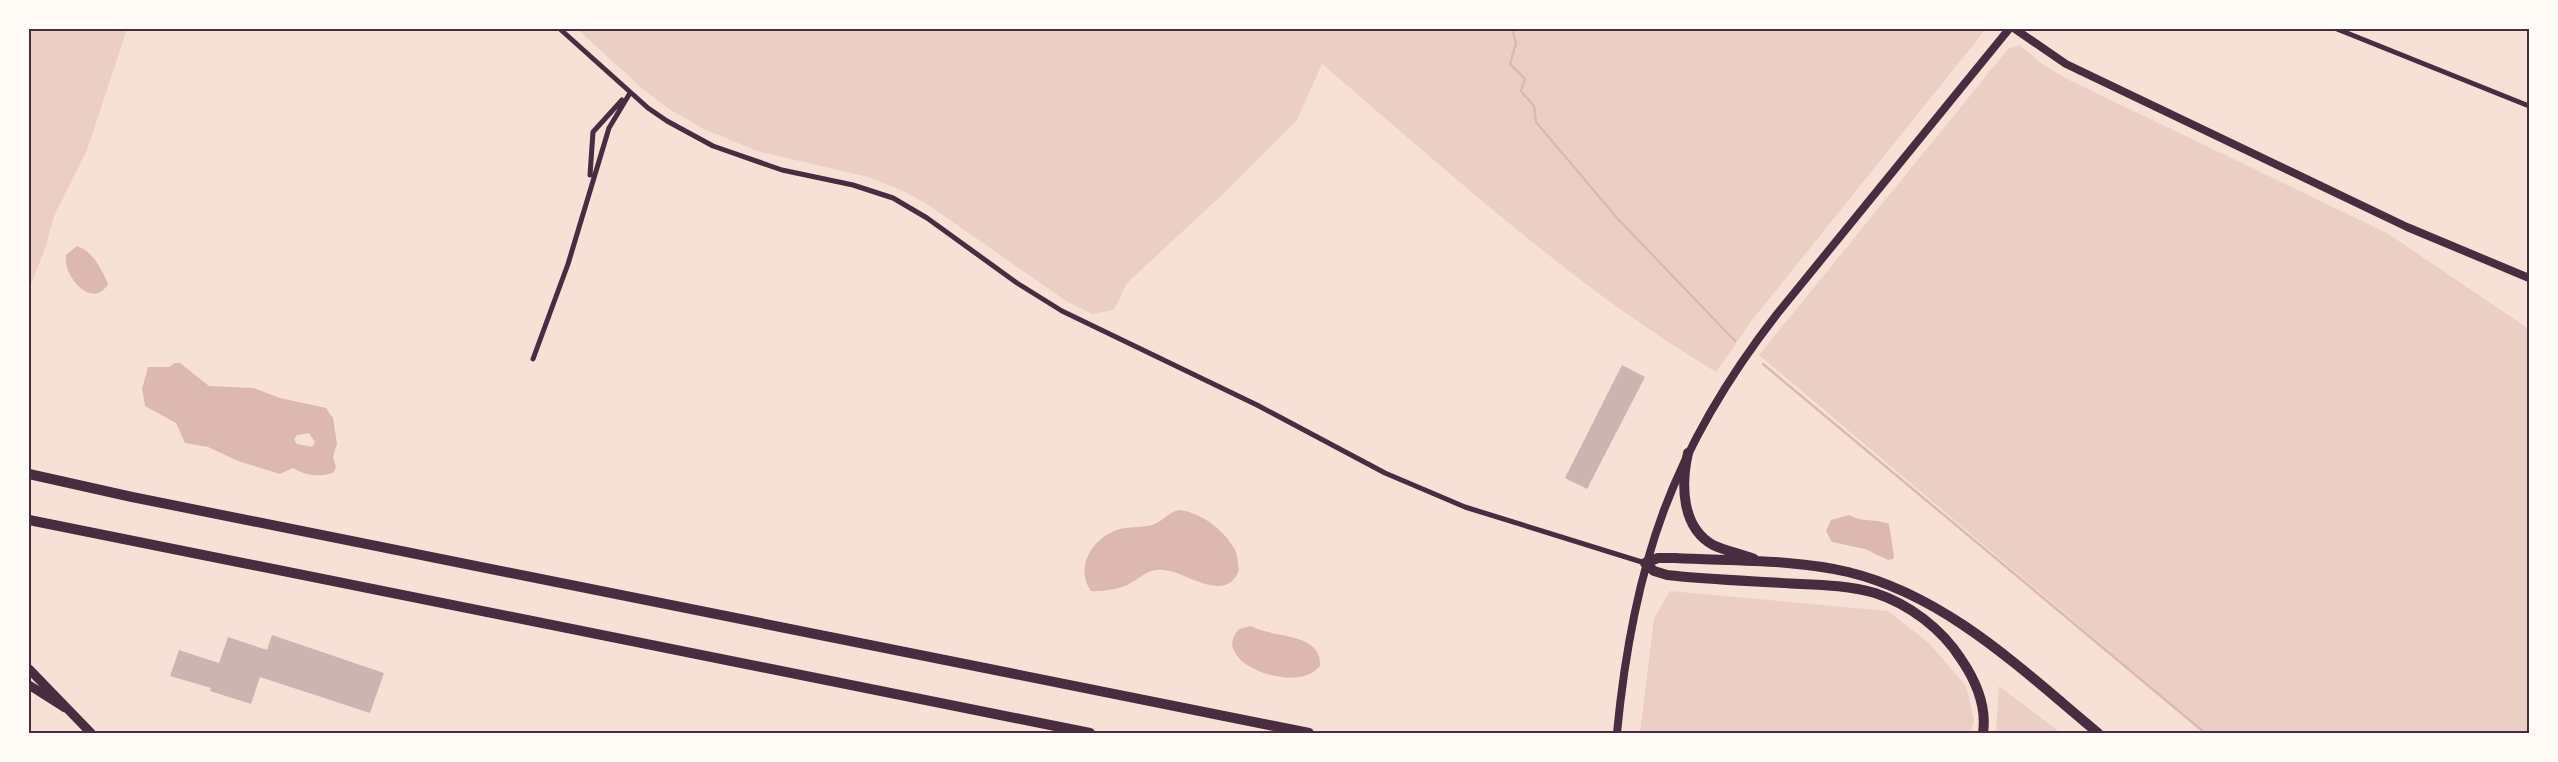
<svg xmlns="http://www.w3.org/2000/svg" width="2558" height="762" font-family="Roboto,sans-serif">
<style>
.green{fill:#ebcfc5}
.water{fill:#dcb8b0;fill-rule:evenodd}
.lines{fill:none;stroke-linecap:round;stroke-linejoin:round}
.stream{stroke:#dcb8b0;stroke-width:2.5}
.building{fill:#ccb4b1}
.minor{stroke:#4a2c40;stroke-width:5}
.secondary{stroke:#4a2c40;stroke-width:8}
.trunk{stroke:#4a2c40;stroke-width:9}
.motorway{stroke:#4a2c40;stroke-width:10}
.neatline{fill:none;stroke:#4a2c40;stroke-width:2}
</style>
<rect width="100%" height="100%" fill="#f7e1d7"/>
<path class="green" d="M29 29H127L87 150 54 216 46 246 29 290Z
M577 29H1986L1753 319 1716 372C1572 286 1449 172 1322 64L1297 120 1222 195 1127 283 1114 310 1092 314 1066 301 927 204 901 190 868 177 757 151 706 130 669 109 644 90Z
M2019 45 2045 66 2069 80 2387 233 2529 329V733H2206L1759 355 2008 49Z
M1670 591 1888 611 1930 644 1966 686 1974 720 1971 733H1640L1654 618Z
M1999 686 2061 733H1996Z"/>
<path class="water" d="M77 246C93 251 102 270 108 284 92 311 62 275 66 255Z
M174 363H180L209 386 253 388 280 398 326 408 333 418 337 444 333 457 336 467 333 473C319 477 306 476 293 468L280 474 238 461 208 447 185 443 176 423 145 406 142 389 148 367H170ZM309 433 315 442 312 447 297 444 294 439 297 435Z
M1178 510C1200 511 1225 531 1235 550 1238 556 1238 564 1239 570 1226 605 1187 572 1164 570 1149 568 1142 577 1129 584 1120 589 1102 592 1091 591 1074 567 1093 538 1117 530 1128 526 1140 528 1152 525 1162 522 1168 513 1178 510Z
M1849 515C1864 523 1874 518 1889 524L1894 556 1893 559 1888 560 1865 549 1832 542 1826 531 1831 520Z
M1251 626C1271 638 1323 632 1320 666 1298 696 1207 662 1239 629Z"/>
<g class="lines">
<path class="stream" d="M1512 29 1516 43 1510 64 1525 79 1521 91 1534 106 1536 122 1617 218 1735 341
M1763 364 2205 733"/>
</g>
<path class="building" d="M1622 365 1645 377 1587 489 1565 478Z
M272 635 384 673 370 713 260 677 251 704 210 691 211 688 170 676 179 650 219 663 228 637 267 650Z"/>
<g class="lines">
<path class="minor" d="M560 29 648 108 667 121 713 146 782 170 853 185 893 198 927 218 1017 283 1062 311 1257 405 1385 473 1465 507 1645 563
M2337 29 2529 106
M590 175 593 132 622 100
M533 359 568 264 609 128 630 93"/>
<path class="secondary" d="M2015 29 2066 64 2407 227 2529 278
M1617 733C1633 565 1672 449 1777 314L2009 29"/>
<path class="trunk" d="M29 669 91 733
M29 685 65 708"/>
<path class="motorway" d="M1688 453C1681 484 1681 527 1713 545 1726 551 1741 554 1754 559
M29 474 132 497 1309 733
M29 520 1090 733
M1983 733C1987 706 1976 681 1961 659 1942 629 1909 604 1875 593 1851 586 1825 585 1800 584 1756 581 1711 580 1667 575L1654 571 1645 563 1658 558H1675C1730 561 1794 559 1848 572 1947 596 2022 670 2098 733"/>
</g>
<rect width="2558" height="762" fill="none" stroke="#fffaf5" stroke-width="60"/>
<rect x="30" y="30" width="2498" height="702" class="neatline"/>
</svg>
